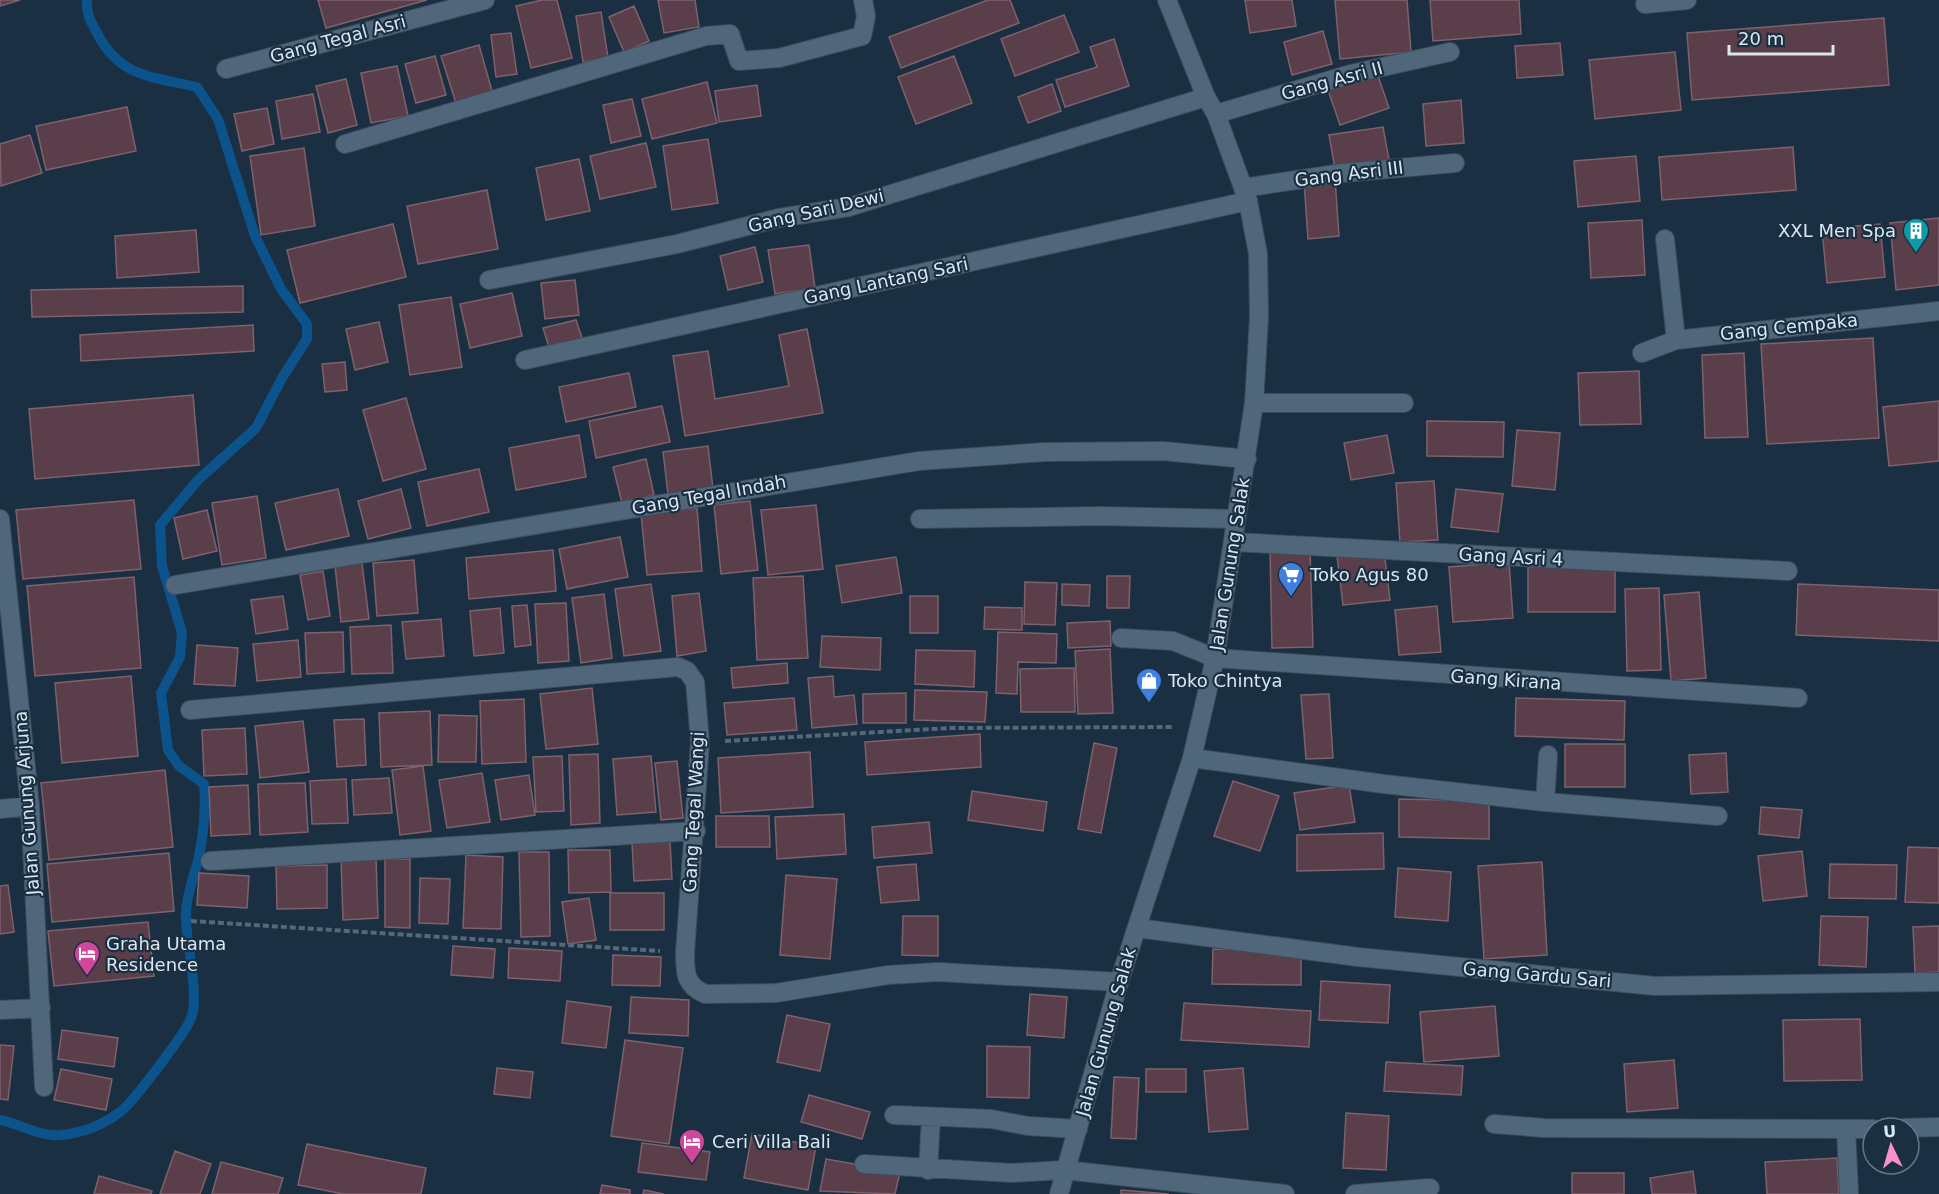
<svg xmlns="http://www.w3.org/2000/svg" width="1939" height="1194" font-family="'DejaVu Sans',sans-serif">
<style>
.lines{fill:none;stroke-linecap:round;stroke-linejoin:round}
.stream{stroke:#0d538b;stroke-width:10}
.building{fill:#5a3e49;stroke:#7f616c;stroke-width:1.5}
.lane-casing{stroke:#3b4d5c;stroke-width:20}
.street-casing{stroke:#3b4d5c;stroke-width:20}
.secondary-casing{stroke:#3b4d5c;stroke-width:20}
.path{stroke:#566979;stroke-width:4;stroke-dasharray:6 3;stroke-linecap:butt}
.lane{stroke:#50677b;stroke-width:18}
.street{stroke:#50677b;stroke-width:18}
.secondary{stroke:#50677b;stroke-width:18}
.labels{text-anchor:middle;stroke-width:4.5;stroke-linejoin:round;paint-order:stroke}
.street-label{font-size:18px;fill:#dae7f2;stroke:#1a2f41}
.poi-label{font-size:18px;fill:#dae7f2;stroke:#1a2f41;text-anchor:start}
</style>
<rect width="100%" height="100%" fill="#1a2f41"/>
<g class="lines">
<path class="stream" d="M0 1120C21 1124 39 1137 61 1135 82 1133 103 1125 120 1112 131 1105 187 1031 191 1018 200 995 185 940 186 914 186 893 195 876 199 856 204 831 206 809 204 784L179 766 168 750 161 693 180 657 182 633 162 566 160 525 199 479 256 428 282 378 307 339V324L281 289 255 236 218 119 197 87C151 76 119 78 96 31 90 20 86 13 87 0"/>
</g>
<path class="building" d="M0 0H20L0 6Z
M318 0H427L326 28Z
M542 0H557L572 58 531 68 516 6Z
M658 0H695L699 27 664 33Z
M988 0H1010L1019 23 901 68 889 37Z
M1245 0H1292L1296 26 1250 33Z
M1335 0H1407L1411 52 1340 59Z
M1430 0H1519L1521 34 1433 41Z
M634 6 649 41 624 52 609 17Z
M601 12 608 58 583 62 576 16Z
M1064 15 1079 52 1015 76 1001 39Z
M1884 18 1889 85 1692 100 1687 33Z
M1323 31 1332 64 1292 75 1284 42Z
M511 33 517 74 496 77 491 35Z
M1114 39 1129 86 1065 107 1056 80 1097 67 1090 47Z
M1560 43 1563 75 1517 78 1515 46Z
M479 45 492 91 456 103 441 56Z
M1675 52 1681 110 1595 119 1589 60Z
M435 56 446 95 416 103 405 64Z
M954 56 972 103 916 124 898 77Z
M397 66 408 116 371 123 361 73Z
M1377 73 1389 108 1340 125 1328 90Z
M346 79 357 125 328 133 316 86Z
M707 82 717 123 652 139 642 99Z
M1052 84 1061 111 1028 123 1018 97Z
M757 85 761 116 719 122 715 91Z
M313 94 320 132 282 139 276 101Z
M632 99 641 136 611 143 603 105Z
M1461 100 1464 143 1426 146 1423 104Z
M127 107 136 151 46 170 36 126Z
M267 108 274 144 242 151 234 114Z
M1383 127 1389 160 1335 169 1329 135Z
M30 135 42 173 1 186 0 144Z
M708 139 718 203 672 210 663 146Z
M646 143 656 187 600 199 590 156Z
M1793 147 1796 190 1662 200 1659 157Z
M304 148 315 226 261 235 250 156Z
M1636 156 1640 201 1578 207 1574 161Z
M579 159 590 211 546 220 536 168Z
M1335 179 1339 236 1308 239 1304 181Z
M487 190 498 249 418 264 407 206Z
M1939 218V285L1896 290 1890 223Z
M1642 220 1645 275 1591 278 1588 223Z
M393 224 406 277 300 303 287 250Z
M1880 224 1885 277 1827 283 1822 229Z
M196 230 199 272 117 278 115 236Z
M809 245 815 288 775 294 768 250Z
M755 247 763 282 728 290 720 256Z
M575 280 579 315 545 319 541 283Z
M243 286V312L32 317 31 290Z
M512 293 522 336 470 348 460 304Z
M451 297 462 367 410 375 399 305Z
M576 320 582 338 549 347 543 328Z
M379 322 388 362 355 370 346 329Z
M253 325 254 351 81 361 80 335Z
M807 329 823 413 685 436 673 356 708 351 715 399 789 386 779 335Z
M1873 338 1879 438 1767 444 1761 344Z
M1744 353 1748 437 1705 438 1702 355Z
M345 362 347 390 325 392 322 364Z
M1639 371 1641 424 1580 425 1578 373Z
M629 373 636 407 566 422 559 387Z
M193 395 199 465 35 479 29 409Z
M406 398 426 469 383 481 363 410Z
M1939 401V461L1889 466 1883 407Z
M662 406 670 442 596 458 589 421Z
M1427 421 1504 422 1503 457 1427 456Z
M1517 430 1560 433 1555 490 1512 486Z
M579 435 586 477 516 490 509 448Z
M1387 435 1394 473 1351 480 1344 443Z
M708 446 713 489 668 494 663 452Z
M646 459 654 495 622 503 613 467Z
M479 469 489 512 427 526 418 482Z
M1434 481 1438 540 1400 542 1396 483Z
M338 489 349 536 286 550 275 503Z
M401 489 411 528 368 539 358 501Z
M1456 489 1503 494 1498 532 1451 527Z
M257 496 266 558 222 565 212 503Z
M134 500 141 569 23 579 16 510Z
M750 501 758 570 721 574 714 505Z
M816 505 823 569 768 575 761 510Z
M697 508 702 571 647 575 641 514Z
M207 510 217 551 183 559 174 518Z
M620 537 628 577 567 589 559 549Z
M1310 548 1313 647 1272 648 1270 549Z
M553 550 556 591 469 599 466 558Z
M1384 550 1390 600 1343 605 1337 556Z
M896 557 902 593 842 603 836 566Z
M414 560 418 613 377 616 373 563Z
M1509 562 1513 618 1453 622 1449 567Z
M362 563 369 619 341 622 335 566Z
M1528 567H1615V612H1528Z
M323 571 330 616 308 620 300 575Z
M803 576 808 658 757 660 753 578Z
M1107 576H1130L1129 608H1107Z
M134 577 141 668 35 676 27 586Z
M1025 582 1057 583 1055 625 1024 624Z
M651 584 661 651 624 656 615 589Z
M1062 584 1090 585 1089 606 1062 605Z
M1798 584 1939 590V641L1796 635Z
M1659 588 1661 670 1627 671 1625 589Z
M1699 592 1706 678 1671 681 1664 595Z
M699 593 706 651 677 656 672 596Z
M604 594 612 658 581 663 572 598Z
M283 596 288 629 256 634 251 600Z
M910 596H938V633H910Z
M566 603 569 661 538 663 535 604Z
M527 605 531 645 515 647 512 606Z
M1437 606 1441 652 1399 655 1395 610Z
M985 607 1022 608V630L984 629Z
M500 608 504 653 474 656 470 611Z
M441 619 444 656 406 659 402 622Z
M1110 621 1111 646 1068 648 1067 623Z
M391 625 393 673 352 674 350 627Z
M343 632 344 672 307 674 305 633Z
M998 632 1057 634 1056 663 1018 662 1017 694 996 693Z
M822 636 881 638 880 670 820 667Z
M298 640 301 677 257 681 253 644Z
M197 645 238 648 235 686 194 684Z
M1110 649 1113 713 1078 714 1075 651Z
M916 650 975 651 974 687 915 684Z
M787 663 788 683 733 688 731 668Z
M1074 668 1075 712H1021L1020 669Z
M131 676 138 756 62 763 55 683Z
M833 676 834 697 854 695 857 724 812 728 808 678Z
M592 688 598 744 546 749 540 694Z
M915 690 987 692 985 722 914 720Z
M906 693V723H863V694Z
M1329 694 1333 758 1306 759 1301 695Z
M794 698 797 730 727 735 724 703Z
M1516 698 1625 701 1624 740 1515 736Z
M524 699 526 762 482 764 480 701Z
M430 711 432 765 381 767 379 713Z
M439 715 477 716 476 762H438Z
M364 719 366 765 337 767 334 720Z
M303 721 309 772 260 778 255 726Z
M245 728 247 774 204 776 202 730Z
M980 734 981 767 867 775 865 742Z
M1094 743 1117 748 1101 833 1078 829Z
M1565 744H1625V787H1565Z
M810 752 813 807 721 813 718 758Z
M1726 753 1728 792 1691 794 1689 755Z
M598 754 600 823 571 825 569 755Z
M562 756 564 811 536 812 533 757Z
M651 756 656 812 617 815 613 759Z
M677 761 683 818 661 820 655 763Z
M423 766 431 831 400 835 392 770Z
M165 770 173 847 49 860 41 783Z
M482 773 490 822 447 828 439 780Z
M529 775 535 815 501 820 495 780Z
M389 778 392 813 354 815 352 780Z
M346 779 348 823 312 824 310 781Z
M1233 781 1279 796 1260 851 1214 836Z
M305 783 308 832 260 835 258 784Z
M248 785 250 834 211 836 209 787Z
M1349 785 1355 822 1300 830 1294 793Z
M972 791 1047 802 1043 831 968 820Z
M1399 799 1489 801V839L1399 837Z
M1761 807 1802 810 1799 838 1759 834Z
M844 814 846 854 777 859 775 817Z
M716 816H769L770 847H716Z
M929 822 932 853 874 858 872 827Z
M1383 833 1384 869 1297 871V835Z
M670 841 672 879 634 881 632 843Z
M1908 847 1939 848V903L1905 902Z
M568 850H610L611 892 569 893Z
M1802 851 1807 896 1763 901 1758 856Z
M519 852H549L550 936 521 937Z
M169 853 174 911 52 922 47 864Z
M466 855 503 857 501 929 463 928Z
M376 857 378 918 343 920 341 858Z
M385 859H410V928L385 927Z
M1542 862 1547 955 1484 959 1478 866Z
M916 864 919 900 881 903 877 867Z
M1830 864 1897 865 1896 899 1829 898Z
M327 865V908L277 909 276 866Z
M1398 868 1451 872 1448 921 1395 917Z
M199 873 249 876 247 908 197 905Z
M786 875 837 879 830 959 780 955Z
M420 878 450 879 448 924 419 923Z
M8 885 14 932 0 934V886Z
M610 893H664V930H610Z
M589 898 596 940 568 944 562 902Z
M903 916H938V956L902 955Z
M1821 916 1868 917 1866 967 1819 965Z
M148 922 154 976 54 986 48 931Z
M1939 926V972L1915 973 1913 927Z
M453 946 495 949 493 978 451 975Z
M509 948 562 951 560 981 508 978Z
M1213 949 1301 950V985L1212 984Z
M613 955 661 957 660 986 612 985Z
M1321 981 1390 985 1388 1023 1319 1020Z
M1030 994 1067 997 1064 1038 1027 1035Z
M631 997 689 1000 688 1036 629 1033Z
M567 1001 611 1007 606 1048 562 1043Z
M1184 1003 1311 1011 1309 1047 1181 1040Z
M1495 1006 1499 1056 1424 1062 1420 1012Z
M787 1015 830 1024 820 1071 777 1062Z
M1860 1019 1862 1080 1784 1081 1783 1020Z
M62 1030 118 1038 114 1067 58 1059Z
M625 1040 683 1048 669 1144 611 1136Z
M0 1045 14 1046 8 1100 0 1099Z
M987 1046 1030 1047 1029 1098 987 1097Z
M1674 1060 1678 1108 1627 1112 1624 1064Z
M1386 1062 1463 1066 1461 1095 1384 1091Z
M497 1068 533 1072 530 1098 494 1094Z
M1243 1068 1248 1129 1209 1132 1204 1071Z
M61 1069 112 1079 106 1110 54 1100Z
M1146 1069H1186V1092H1146Z
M1114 1077 1139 1078 1136 1139 1111 1138Z
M809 1095 870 1112 862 1139 801 1122Z
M1346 1113 1389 1116 1386 1170 1343 1168Z
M752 1134 816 1146 808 1190 744 1178Z
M642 1143 710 1152 706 1180 638 1172Z
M307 1144 426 1168 421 1194H343L298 1185Z
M175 1151 211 1164 200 1194H160Z
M1837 1158 1839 1194H1767L1765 1162Z
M826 1159 900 1172 895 1194 820 1191Z
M221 1162 283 1178 278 1194H212Z
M1693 1171 1696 1194H1652L1650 1178Z
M1572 1173H1624V1194H1572Z
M99 1176 152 1191 151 1194H94Z
M602 1185 630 1190V1194H600Z
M644 1190 664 1194H643Z
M1121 1190 1169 1194H1121Z"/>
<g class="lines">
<defs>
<path id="lane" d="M1254 403H1404"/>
<path id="street" d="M1645 4 1687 0
M226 69 485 0
M1216 114 1351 74 1450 52
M345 144 706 36 730 34 739 61 779 58 862 36 866 16 863 0
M1243 188 1343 173 1455 163
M1665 239 1676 340
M489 280 677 244 779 218 849 207 1206 97
M1642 353 1676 340 1939 311
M525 360 1248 201
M0 519 30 806 44 1087
M920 519 1100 516 1236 519
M1233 542 1788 571
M175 585 919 461 1045 452 1163 451 1247 459
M1121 638 1173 641 1215 658 1798 698
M190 710 678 667 687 671 695 682 700 742 685 953C685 973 685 985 705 994L776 993 888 975 938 972 1119 982
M1192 758 1384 784 1545 802 1718 816
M1545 802 1548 755
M0 809 30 806
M210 861 696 831
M1137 928 1358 957 1655 986 1939 982
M0 1010 41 1008
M894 1115 991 1119 1028 1126 1078 1129
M1494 1124 1544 1128 1873 1129
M1904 1128 1939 1127
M1846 1130 1849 1194
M864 1164 1011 1173 1064 1170 1285 1194
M928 1170 931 1118
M1355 1194 1430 1188"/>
<path id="secondary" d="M1059 1194 1119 982 1192 758 1215 658 1254 403 1259 317 1258 254 1248 201 1216 114 1206 97 1167 0"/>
</defs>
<use href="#lane" class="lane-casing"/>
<use href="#street" class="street-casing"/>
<use href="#secondary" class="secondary-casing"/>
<path class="path" d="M725 741 949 728 1173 727
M191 921 660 951"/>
<use href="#lane" class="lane"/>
<use href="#street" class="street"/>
<use href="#secondary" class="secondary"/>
</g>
<defs>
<symbol id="building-pin" viewBox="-11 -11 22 30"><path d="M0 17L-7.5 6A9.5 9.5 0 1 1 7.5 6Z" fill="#0f9aa8" stroke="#1a2f41"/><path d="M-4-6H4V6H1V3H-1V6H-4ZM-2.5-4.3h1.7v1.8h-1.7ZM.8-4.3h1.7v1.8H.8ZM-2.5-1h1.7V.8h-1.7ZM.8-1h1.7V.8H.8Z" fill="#fff"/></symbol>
<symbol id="supermarket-pin" viewBox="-11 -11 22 30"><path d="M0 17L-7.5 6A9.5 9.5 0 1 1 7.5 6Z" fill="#3f7fe0" stroke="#1a2f41"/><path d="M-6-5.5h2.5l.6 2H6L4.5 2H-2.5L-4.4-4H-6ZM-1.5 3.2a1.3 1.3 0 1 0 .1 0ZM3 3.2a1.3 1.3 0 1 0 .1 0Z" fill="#fff"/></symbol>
<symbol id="shop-pin" viewBox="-11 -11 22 30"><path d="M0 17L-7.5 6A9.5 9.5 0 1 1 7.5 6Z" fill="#3f7fe0" stroke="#1a2f41"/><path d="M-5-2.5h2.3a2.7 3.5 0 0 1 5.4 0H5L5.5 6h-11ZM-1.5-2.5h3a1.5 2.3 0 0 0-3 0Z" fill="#fff"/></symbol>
<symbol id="hotel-pin" viewBox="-11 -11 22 30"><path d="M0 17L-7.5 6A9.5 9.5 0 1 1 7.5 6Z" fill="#d1479c" stroke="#1a2f41"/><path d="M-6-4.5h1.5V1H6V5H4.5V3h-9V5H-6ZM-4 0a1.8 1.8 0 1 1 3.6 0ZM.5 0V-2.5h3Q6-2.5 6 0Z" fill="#fff"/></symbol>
</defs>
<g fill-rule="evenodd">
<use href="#building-pin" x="1901" y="216" width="30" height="40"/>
<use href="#supermarket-pin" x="1276" y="560" width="30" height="40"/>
<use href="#shop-pin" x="1134" y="666" width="30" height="40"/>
<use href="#hotel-pin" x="72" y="939" width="30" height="40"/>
<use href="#hotel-pin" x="677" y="1127" width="30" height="40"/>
</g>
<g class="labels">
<g class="street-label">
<text transform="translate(338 39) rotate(-15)" y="6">Gang Tegal Asri</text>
<text transform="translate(1332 81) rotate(-15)" y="6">Gang Asri II</text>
<text transform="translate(1349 174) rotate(-7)" y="6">Gang Asri III</text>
<text transform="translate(816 211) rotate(-13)" y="6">Gang Sari Dewi</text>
<text transform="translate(886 281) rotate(-12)" y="6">Gang Lantang Sari</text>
<text transform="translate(1789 327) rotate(-6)" y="6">Gang Cempaka</text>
<text transform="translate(709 495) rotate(-10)" y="6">Gang Tegal Indah</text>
<text transform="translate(1511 557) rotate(3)" y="6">Gang Asri 4</text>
<text transform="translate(1230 564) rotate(-81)" y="6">Jalan Gunung Salak</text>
<text transform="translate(1506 680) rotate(4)" y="6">Gang Kirana</text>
<text transform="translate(27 803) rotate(-94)" y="6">Jalan Gunung Arjuna</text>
<text transform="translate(694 812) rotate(-87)" y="6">Gang Tegal Wangi</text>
<text transform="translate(1537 975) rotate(5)" y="6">Gang Gardu Sari</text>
<text transform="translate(1106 1032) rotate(-74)" y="6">Jalan Gunung Salak</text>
</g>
<g class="poi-label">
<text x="1896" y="237" text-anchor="end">XXL Men Spa</text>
<text x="1310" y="581">Toko Agus 80</text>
<text x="1168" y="687">Toko Chintya</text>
<text x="106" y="950">Graha Utama<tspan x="106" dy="21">Residence</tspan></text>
<text x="712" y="1148">Ceri Villa Bali</text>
</g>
</g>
<g transform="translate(1891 1146) rotate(355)"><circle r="28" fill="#1a2f41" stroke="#677988" stroke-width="1.5"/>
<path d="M0-4.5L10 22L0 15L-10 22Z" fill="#f890cb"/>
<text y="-9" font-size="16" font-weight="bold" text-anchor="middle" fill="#dae7f2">U</text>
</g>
<path d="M1729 45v9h104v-9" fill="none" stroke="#dae7f2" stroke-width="3"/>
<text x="1738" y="45" font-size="18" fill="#dae7f2" stroke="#1a2f41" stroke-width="4.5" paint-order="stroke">20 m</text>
</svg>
